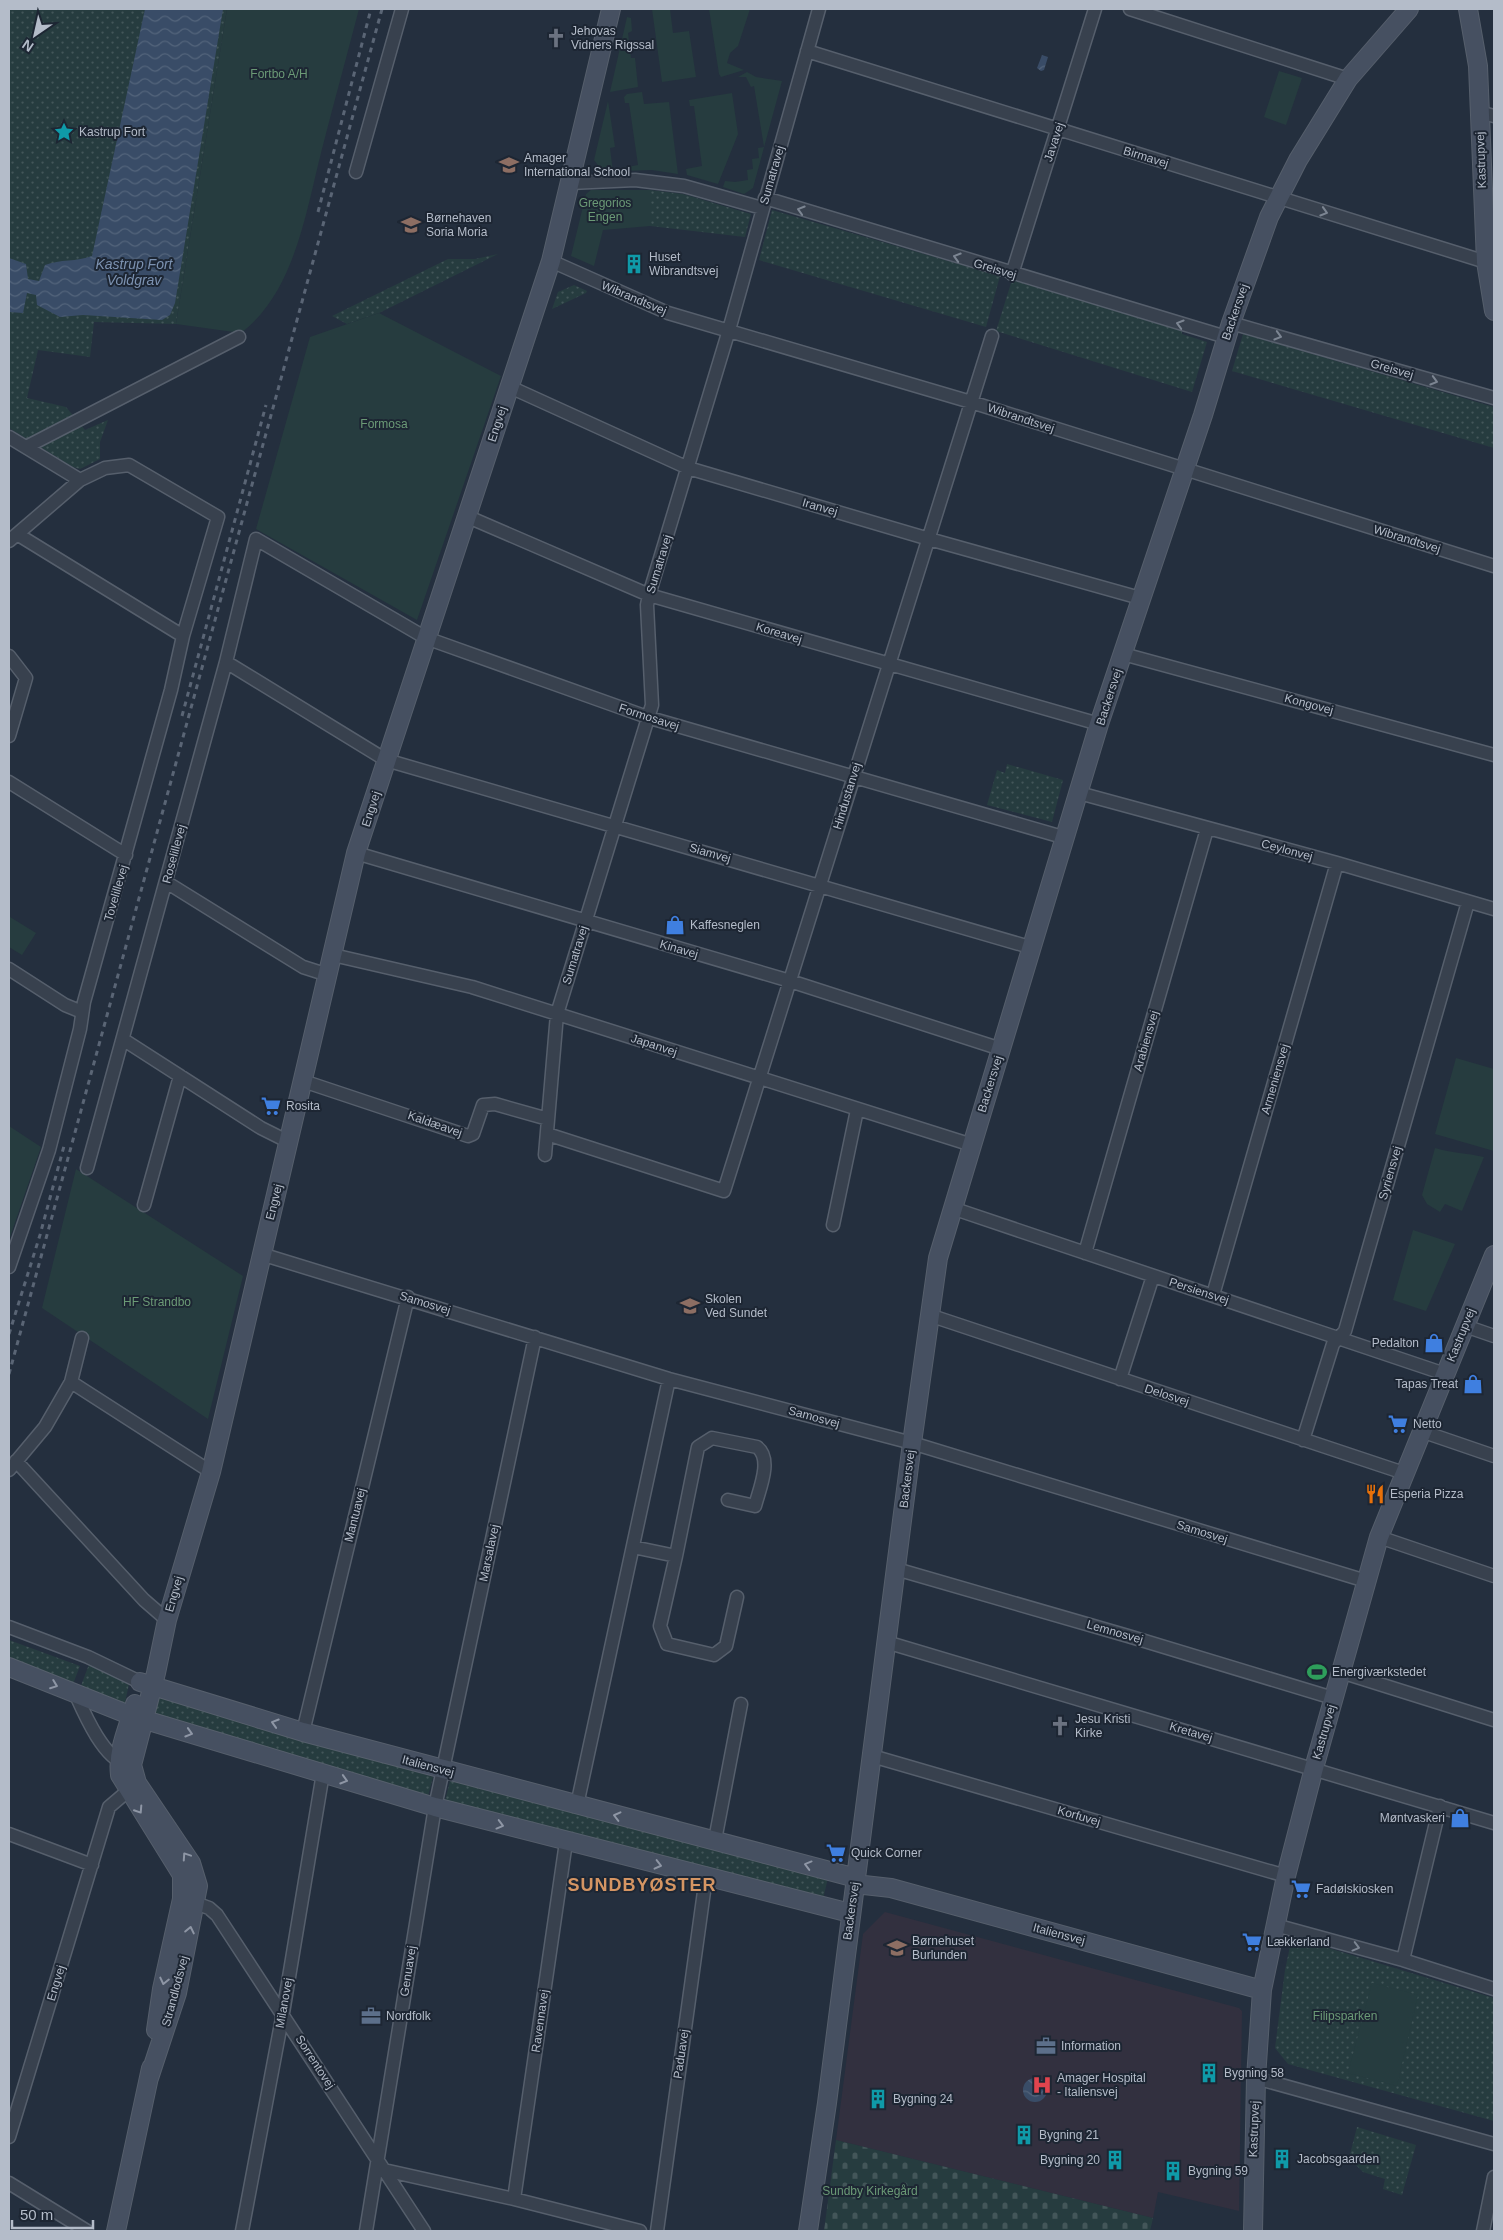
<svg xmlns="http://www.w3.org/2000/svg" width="1503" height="2240" font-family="Arial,sans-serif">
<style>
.medical{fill:#32303f}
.grass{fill:url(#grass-dots)}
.cemetery{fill:url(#cemetery-stones)}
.garden{fill:#263c3f}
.water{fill:url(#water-waves)}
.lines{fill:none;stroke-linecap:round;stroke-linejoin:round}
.street-casing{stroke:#565f6c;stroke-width:15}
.secondary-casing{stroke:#565f6c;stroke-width:20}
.street{stroke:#38414e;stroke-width:12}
.secondary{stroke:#465061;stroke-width:18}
.rail{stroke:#5a6575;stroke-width:3;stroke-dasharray:5 5;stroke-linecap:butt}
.oneway{stroke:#7c8592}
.oneway2{stroke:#8e96a5}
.labels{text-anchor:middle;stroke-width:4;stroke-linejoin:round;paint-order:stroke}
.poi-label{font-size:12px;fill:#b4bcc9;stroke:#1d2633;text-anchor:start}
.park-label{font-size:12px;fill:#6b9a76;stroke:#1d2633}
.street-label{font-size:12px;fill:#b4bcc9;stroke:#1d2633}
.water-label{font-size:14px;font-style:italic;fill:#7c92b1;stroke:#1d2633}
.district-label{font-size:18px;font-weight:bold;letter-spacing:1px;fill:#d59563;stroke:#1d2633}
</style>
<defs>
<pattern id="grass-dots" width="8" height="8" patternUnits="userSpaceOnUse" patternTransform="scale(1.25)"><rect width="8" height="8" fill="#263c3f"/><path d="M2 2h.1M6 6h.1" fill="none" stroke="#435659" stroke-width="1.8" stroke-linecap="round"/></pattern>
<pattern id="cemetery-stones" width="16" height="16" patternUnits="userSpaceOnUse" patternTransform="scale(1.25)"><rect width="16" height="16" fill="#263c3f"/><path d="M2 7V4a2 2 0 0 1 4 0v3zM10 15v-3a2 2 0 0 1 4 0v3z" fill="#435659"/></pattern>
<pattern id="water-waves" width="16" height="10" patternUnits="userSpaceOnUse" patternTransform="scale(1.25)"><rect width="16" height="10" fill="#394c67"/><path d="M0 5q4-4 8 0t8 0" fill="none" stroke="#53647b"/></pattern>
</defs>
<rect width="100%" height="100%" fill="#242f3e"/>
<path class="medical" d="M885 1912 1239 2008 1242 2011 1239 2211 1158 2192 1153 2218 836 2140 863 1934Z"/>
<path class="grass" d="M9 9H227L176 324 94 322 90 357 38 350 27 398 66 407 85 430 108 420 100 442V459L80 469 73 467 9 428Z
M650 190 683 194 751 214 745 237 650 226Z
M772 210 1000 276 986 327 759 260Z
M498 254 379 313 347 324 332 316 448 259H475Z
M1012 280 1182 331V334L1207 342 1192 392 996 331Z
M574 285 587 291 586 293 552 309 558 292Z
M1243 334 1494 407V448L1232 371Z
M1007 764 1063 780 1052 822 987 805 997 770 1005 773Z
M9 1640 80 1666 73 1684 9 1660Z
M93 1663 129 1684 124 1707 79 1691 88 1667Z
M159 1696 433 1777 428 1796 154 1713Z
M450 1781 828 1878 823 1899 445 1801Z
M1292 1937 1494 1998V2121L1288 2064 1275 2048 1285 1970Z
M1357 2127 1416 2145 1402 2195 1383 2189 1385 2179 1363 2172 1349 2158Z"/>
<path class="cemetery" d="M836 2140 1153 2218 1150 2231H824Z"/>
<path class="garden" d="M227 9H359C347 55 334 102 322 149 306 211 295 292 241 333L176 324Z
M652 9H670L673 33 689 31 696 77 662 82Z
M709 9H750L738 46 730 53 727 63 744 70 721 77 719 74Z
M627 17 631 18 632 31 628 33 631 58H635L638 87 610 92Z
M1279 71 1302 78 1286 125 1264 117Z
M747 72 756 77 782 81 753 188 744 194 723 187 725 181 735 182 748 180 747 170 753 169 752 159 759 158 758 148 764 147 754 86 751 87 746 77H738Z
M642 92 644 104 669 102 678 174 652 170 623 171 622 168 638 165 629 103H625L624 97 627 94Z
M732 93 738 134 718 184 687 175 686 169 702 166 694 106H690L689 100Z
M608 101 615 147 610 148 613 172 604 173 594 160Z
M591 190H650V226L603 230 594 266 571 256 586 194Z
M379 313 501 376 417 620 256 529 310 337Z
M10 917 36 933 22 955 9 947Z
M1456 1058 1494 1069V1151L1435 1134Z
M9 1126 41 1147 9 1240Z
M1435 1148C1452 1153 1466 1153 1484 1157L1462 1211 1445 1204 1440 1212 1427 1204 1422 1195Z
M76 1169 243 1276 208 1419 42 1308Z
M1413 1230 1455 1244 1426 1311 1393 1300Z
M1372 1983 1418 1995 1397 2086 1348 2073Z"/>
<path class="water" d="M145 9H223L175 303 170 315 162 320 83 315 60 317 37 305 36 295 27 293 23 313 9 312V258L26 264 28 279 39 281 45 265C60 259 77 262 92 256Z
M1042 55 1048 57 1044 70 1041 71 1037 68Z
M1023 2090a12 12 0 1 1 24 0a12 12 0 1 1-24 0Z"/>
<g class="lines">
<defs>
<path id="street" d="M1130 9 1348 79
M807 51 1486 262
M1479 112 1494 116
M356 172 402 9
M570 183 635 180 684 186 762 208
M765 198 1226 337
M551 261 668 313 971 402 1494 566
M1012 274 1095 9
M1231 323 1494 398
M510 387 688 468 929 539 1140 598
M9 437 80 480 105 468 129 465 218 517 183 636 171 690 84 1002 80 1029 49 1150 9 1267
M26 447 239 337
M466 516 649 595 1099 724
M17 534 183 636
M9 541 80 480
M1123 654 1494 755
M9 656 26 678 9 736
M226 662 386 760 1033 948
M9 782 126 855
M1079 793 1337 863 1494 909
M356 853 790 981 1001 1049
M166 882 303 967 328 975
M333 955 472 987 972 1145
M9 969 65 1005 82 1012
M124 1040 261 1128 289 1142
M303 1081 468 1136 473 1134 483 1105 495 1104 548 1119
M547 1134 724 1191 992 336
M545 1155 557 1014 652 705 647 605 649 595 729 330 819 9
M87 1168 226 662 256 539 426 638 650 718 1066 838
M144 1205 180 1076
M952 1208 1445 1374
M833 1225 857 1110
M1085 1253 1207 829
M261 1254 669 1379 912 1443 1366 1581
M1213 1295 1337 863
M929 1315 1404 1473
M1465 1326 1494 1336
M1120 1379 1153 1276
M71 1382 211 1472
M1421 1431 1494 1456
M1303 1440 1333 1344 1345 1331 1468 902
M16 1461 144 1600 167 1620
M9 1470 45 1427 71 1382 82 1338
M1379 1537 1494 1576
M633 1547 676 1556 698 1447 712 1438 757 1447C773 1459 759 1490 755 1506L728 1500
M676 1556 660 1626 667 1644 714 1655 726 1646 737 1597
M896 1569 1128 1636 1333 1698
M9 1627 88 1657 140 1682
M886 1642 1494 1823
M1341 1672 1494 1720
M75 1693C84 1713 103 1758 126 1764
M303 1732 408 1297
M872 1756 1286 1876
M577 1805 669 1379
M9 1834 92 1865
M715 1840 741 1704
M187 1900 209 1908 217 1915 424 2231
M1275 1925 1403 1960 1494 1989
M1403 1960 1440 1806
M1256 2078 1494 2144
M9 2137 109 1807 136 1784
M384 2170 514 2199 640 2231
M9 2183 87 2231
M514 2199 566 1842
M242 2231 283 2013 323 1773
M366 2231 435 1807 535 1337
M657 2231 706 1877
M1483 2231 1494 2177"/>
<path id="secondary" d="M1468 9 1478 66 1486 262 1494 311
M9 1667 132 1716 435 1807 850 1913
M140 1682 303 1732 856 1878
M135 1704C128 1728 117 1750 120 1775L182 1875V1899L162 1989 156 2030
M855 1884 891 1888 1262 1990
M149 2078 177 1993 198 1886 191 1863 137 1783 132 1765 156 1673 167 1620 211 1472 356 853 551 261 611 9
M116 2231 151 2068
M808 2231 827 2103 912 1443 938 1258 1099 724 1203 415 1231 323 1269 217 1298 160 1348 79 1409 9
M1253 2231 1256 2078 1262 1990 1286 1876 1314 1768 1379 1537 1494 1255"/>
</defs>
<use href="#street" class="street-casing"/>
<use href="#secondary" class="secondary-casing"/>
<use href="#street" class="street"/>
<use href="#secondary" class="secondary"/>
<path class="rail" d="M318 212 371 9
M182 716 266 405
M9 1334 40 1235 64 1146
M9 1374 382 9"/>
</g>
<defs><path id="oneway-chevron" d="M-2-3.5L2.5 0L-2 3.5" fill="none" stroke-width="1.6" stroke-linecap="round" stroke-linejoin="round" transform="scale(1.25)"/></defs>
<g class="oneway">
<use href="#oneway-chevron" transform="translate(801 210) rotate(-163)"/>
<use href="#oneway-chevron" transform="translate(1324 212) rotate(17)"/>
<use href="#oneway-chevron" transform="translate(957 257) rotate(-163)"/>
<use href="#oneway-chevron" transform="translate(1180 324) rotate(-164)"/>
<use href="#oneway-chevron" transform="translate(1278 336) rotate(16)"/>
<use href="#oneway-chevron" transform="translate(1434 381) rotate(16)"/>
<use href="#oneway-chevron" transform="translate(1356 1947) rotate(15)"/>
</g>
<g class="oneway2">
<use href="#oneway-chevron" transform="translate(54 1685) rotate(21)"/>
<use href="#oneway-chevron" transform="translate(275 1723) rotate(-163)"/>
<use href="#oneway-chevron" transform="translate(189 1733) rotate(17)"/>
<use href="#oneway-chevron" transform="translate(344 1780) rotate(17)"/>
<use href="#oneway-chevron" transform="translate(139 1810) rotate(57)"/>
<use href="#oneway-chevron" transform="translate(617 1816) rotate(-166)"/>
<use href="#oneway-chevron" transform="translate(500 1825) rotate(15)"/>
<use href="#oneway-chevron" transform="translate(186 1856) rotate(-124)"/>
<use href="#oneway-chevron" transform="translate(658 1865) rotate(14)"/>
<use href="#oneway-chevron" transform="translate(808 1865) rotate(-165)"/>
<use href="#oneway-chevron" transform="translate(190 1930) rotate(-78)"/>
<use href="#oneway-chevron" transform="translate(164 1981) rotate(103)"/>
</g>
<defs>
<symbol id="church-bare" viewBox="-9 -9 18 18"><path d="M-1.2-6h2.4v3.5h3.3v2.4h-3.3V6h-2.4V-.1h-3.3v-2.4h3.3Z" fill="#6b7280" stroke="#1d2633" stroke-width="2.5" paint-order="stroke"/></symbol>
<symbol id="sight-bare" viewBox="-9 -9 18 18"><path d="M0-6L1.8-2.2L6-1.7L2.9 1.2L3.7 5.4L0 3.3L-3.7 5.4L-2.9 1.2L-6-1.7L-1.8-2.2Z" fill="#0f9aa8" stroke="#1d2633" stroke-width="2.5" paint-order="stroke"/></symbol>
<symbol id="school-bare" viewBox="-9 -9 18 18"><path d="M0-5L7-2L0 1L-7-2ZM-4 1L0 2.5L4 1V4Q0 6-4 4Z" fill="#8d6e63" stroke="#1d2633" stroke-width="2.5" paint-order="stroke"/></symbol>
<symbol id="building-bare" viewBox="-9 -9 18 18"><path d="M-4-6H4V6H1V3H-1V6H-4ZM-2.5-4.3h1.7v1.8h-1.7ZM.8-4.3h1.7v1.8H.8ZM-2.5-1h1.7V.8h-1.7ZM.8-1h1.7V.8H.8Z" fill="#0f9aa8" stroke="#1d2633" stroke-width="2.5" paint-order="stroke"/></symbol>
<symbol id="shop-bare" viewBox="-9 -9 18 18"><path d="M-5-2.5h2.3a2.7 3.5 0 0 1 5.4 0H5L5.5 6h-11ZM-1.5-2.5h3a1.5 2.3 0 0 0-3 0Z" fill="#3f7fe0" stroke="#1d2633" stroke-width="2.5" paint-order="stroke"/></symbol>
<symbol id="supermarket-bare" viewBox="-9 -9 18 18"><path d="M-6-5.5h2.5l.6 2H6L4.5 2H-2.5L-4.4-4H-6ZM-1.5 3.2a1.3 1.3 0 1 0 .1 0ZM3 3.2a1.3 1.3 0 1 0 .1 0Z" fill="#3f7fe0" stroke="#1d2633" stroke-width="2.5" paint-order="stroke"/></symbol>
<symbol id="restaurant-bare" viewBox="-9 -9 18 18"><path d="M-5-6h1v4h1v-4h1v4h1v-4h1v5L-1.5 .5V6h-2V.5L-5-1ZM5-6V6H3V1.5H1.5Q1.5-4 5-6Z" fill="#e8710a" stroke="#1d2633" stroke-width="2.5" paint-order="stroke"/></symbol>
<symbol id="stadium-bare" viewBox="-9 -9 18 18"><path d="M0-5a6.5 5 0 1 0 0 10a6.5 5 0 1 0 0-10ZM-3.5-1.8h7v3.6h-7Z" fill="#2e9e5b" stroke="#1d2633" stroke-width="2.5" paint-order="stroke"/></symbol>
<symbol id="office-bare" viewBox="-9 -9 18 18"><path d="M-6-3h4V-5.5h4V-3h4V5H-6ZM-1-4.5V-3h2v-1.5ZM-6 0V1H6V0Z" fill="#5c6f8a" stroke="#1d2633" stroke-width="2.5" paint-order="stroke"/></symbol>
<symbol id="hospital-bare" viewBox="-9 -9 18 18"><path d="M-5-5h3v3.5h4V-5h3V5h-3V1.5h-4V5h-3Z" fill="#e0444e" stroke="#1d2633" stroke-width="2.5" paint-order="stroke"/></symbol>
</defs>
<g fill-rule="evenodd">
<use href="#church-bare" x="542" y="24" width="28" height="28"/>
<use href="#sight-bare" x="50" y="118" width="28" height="28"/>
<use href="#school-bare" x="495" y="151" width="28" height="28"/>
<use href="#school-bare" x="397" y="211" width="28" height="28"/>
<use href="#building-bare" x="620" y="250" width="28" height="28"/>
<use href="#shop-bare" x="661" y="911" width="28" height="28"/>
<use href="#supermarket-bare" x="257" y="1092" width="28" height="28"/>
<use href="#school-bare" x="676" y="1292" width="28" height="28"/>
<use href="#shop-bare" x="1420" y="1329" width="28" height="28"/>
<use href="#shop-bare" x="1459" y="1370" width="28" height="28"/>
<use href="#supermarket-bare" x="1384" y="1410" width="28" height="28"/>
<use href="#restaurant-bare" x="1361" y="1480" width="28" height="28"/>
<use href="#stadium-bare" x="1303" y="1658" width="28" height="28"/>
<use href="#church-bare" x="1046" y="1712" width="28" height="28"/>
<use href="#shop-bare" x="1446" y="1804" width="28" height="28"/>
<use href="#supermarket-bare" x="822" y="1839" width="28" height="28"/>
<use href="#supermarket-bare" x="1287" y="1875" width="28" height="28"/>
<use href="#supermarket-bare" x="1238" y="1928" width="28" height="28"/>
<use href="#school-bare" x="883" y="1934" width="28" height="28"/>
<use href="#office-bare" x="357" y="2002" width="28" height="28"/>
<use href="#office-bare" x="1032" y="2032" width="28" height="28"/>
<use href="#building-bare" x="1195" y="2059" width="28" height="28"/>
<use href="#hospital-bare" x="1028" y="2071" width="28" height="28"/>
<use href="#building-bare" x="864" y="2085" width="28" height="28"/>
<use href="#building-bare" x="1010" y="2121" width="28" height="28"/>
<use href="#building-bare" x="1268" y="2145" width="28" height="28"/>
<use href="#building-bare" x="1101" y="2146" width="28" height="28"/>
<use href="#building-bare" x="1159" y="2157" width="28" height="28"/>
</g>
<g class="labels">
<g class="poi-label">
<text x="571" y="35">Jehovas<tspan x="571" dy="14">Vidners Rigssal</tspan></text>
<text x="79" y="136">Kastrup Fort</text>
<text x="524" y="162">Amager<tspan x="524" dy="14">International School</tspan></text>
<text x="426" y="222">Børnehaven<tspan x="426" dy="14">Soria Moria</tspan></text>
<text x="649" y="261">Huset<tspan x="649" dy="14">Wibrandtsvej</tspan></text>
<text x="690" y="929">Kaffesneglen</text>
<text x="286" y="1110">Rosita</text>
<text x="705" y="1303">Skolen<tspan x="705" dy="14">Ved Sundet</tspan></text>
<text x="1419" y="1347" text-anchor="end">Pedalton</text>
<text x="1458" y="1388" text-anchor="end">Tapas Treat</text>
<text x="1413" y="1428">Netto</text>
<text x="1390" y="1498">Esperia Pizza</text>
<text x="1332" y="1676">Energiværkstedet</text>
<text x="1075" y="1723">Jesu Kristi<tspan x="1075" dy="14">Kirke</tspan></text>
<text x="1445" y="1822" text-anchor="end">Møntvaskeri</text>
<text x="851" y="1857">Quick Corner</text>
<text x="1316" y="1893">Fadølskiosken</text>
<text x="912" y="1945">Børnehuset<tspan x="912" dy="14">Burlunden</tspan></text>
<text x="1267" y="1946">Lækkerland</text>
<text x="386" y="2020">Nordfolk</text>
<text x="1061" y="2050">Information</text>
<text x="1224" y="2077">Bygning 58</text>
<text x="1057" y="2082">Amager Hospital<tspan x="1057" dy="14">- Italiensvej</tspan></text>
<text x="893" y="2103">Bygning 24</text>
<text x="1039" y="2139">Bygning 21</text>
<text x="1297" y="2163">Jacobsgaarden</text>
<text x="1100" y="2164" text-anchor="end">Bygning 20</text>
<text x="1188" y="2175">Bygning 59</text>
</g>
<g class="park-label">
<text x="279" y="78">Fortbo A/H</text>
<text x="605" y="207">Gregorios<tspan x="605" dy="14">Engen</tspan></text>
<text x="384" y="428">Formosa</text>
<text x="157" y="1306">HF Strandbo</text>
<text x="1345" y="2020">Filipsparken</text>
<text x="870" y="2195">Sundby Kirkegård</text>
</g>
<g class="street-label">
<text transform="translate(1054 142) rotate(-72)" y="4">Javavej</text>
<text transform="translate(1146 157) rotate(17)" y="4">Birmavej</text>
<text transform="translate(1481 160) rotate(-92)" y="4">Kastrupvej</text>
<text transform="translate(772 175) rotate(-74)" y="4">Sumatravej</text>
<text transform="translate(995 269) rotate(17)" y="4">Greisvej</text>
<text transform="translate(634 298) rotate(23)" y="4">Wibrandtsvej</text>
<text transform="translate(1235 312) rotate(-71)" y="4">Backersvej</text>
<text transform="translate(1392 369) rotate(16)" y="4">Greisvej</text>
<text transform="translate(1021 418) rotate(18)" y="4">Wibrandtsvej</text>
<text transform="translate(497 424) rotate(-72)" y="4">Engvej</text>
<text transform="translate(820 507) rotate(16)" y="4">Iranvej</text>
<text transform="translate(1407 539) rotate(17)" y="4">Wibrandtsvej</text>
<text transform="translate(659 564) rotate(-73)" y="4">Sumatravej</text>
<text transform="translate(779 633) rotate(17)" y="4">Koreavej</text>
<text transform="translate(1109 697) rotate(-72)" y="4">Backersvej</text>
<text transform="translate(1309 704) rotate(15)" y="4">Kongovej</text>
<text transform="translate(649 717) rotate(18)" y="4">Formosavej</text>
<text transform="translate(847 796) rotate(-73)" y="4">Hindustanvej</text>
<text transform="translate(371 809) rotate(-72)" y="4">Engvej</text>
<text transform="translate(1287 850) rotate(15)" y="4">Ceylonvej</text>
<text transform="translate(710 853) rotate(16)" y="4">Siamvej</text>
<text transform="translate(174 854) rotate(-75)" y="4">Roselillevej</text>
<text transform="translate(116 893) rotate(-74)" y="4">Tovelillevej</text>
<text transform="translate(679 949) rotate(16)" y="4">Kinavej</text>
<text transform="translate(575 955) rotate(-73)" y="4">Sumatravej</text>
<text transform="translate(1146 1041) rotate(-74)" y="4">Arabiensvej</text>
<text transform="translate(654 1045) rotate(18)" y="4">Japanvej</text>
<text transform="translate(1275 1079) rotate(-74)" y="4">Armeniensvej</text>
<text transform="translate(990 1084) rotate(-73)" y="4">Backersvej</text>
<text transform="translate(435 1124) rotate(19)" y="4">Kaldæavej</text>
<text transform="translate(1390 1173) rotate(-74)" y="4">Syriensvej</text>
<text transform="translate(274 1202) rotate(-76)" y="4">Engvej</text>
<text transform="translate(1199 1291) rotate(18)" y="4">Persiensvej</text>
<text transform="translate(425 1303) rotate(17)" y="4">Samosvej</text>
<text transform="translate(1461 1335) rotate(-68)" y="4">Kastrupvej</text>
<text transform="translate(1167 1395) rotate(18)" y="4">Delosvej</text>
<text transform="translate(814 1417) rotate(15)" y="4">Samosvej</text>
<text transform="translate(907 1479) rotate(-83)" y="4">Backersvej</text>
<text transform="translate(355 1515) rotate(-76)" y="4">Mantuavej</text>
<text transform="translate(1202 1532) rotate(17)" y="4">Samosvej</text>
<text transform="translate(489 1553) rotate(-78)" y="4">Marsalavej</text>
<text transform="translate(174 1594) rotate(-74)" y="4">Engvej</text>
<text transform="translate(1115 1632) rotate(16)" y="4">Lemnosvej</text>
<text transform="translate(1191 1732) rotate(16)" y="4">Kretavej</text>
<text transform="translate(1324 1732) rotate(-74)" y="4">Kastrupvej</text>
<text transform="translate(428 1766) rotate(15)" y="4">Italiensvej</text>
<text transform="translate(1079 1816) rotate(16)" y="4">Korfuvej</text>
<text transform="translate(851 1911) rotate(-82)" y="4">Backersvej</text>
<text transform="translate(1059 1934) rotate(15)" y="4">Italiensvej</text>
<text transform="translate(408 1971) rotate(-81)" y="4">Genuavej</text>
<text transform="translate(56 1983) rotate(-73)" y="4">Engvej</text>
<text transform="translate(175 1991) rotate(-75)" y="4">Strandlodsvej</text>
<text transform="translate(284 2003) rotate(-80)" y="4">Milanovej</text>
<text transform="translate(540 2021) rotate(-82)" y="4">Ravennavej</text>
<text transform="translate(681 2054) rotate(-82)" y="4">Paduavej</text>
<text transform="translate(315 2062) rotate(57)" y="4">Sorrentovej</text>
<text transform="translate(1254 2129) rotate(-88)" y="4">Kastrupvej</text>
</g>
<g class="water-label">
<text x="134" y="269">Kastrup Fort<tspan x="134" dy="16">Voldgrav</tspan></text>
</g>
<g class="district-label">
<text x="642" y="1891">SUNDBYØSTER</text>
</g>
</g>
<rect width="1503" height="2240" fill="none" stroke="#b4bcc9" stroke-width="20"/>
<g transform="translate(35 35) rotate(214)" stroke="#1d2633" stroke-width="4" paint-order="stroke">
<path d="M0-4L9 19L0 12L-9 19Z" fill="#b4bcc9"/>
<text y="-8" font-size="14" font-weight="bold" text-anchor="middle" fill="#b4bcc9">N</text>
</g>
<path d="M12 2220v8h81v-8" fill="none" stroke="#b4bcc9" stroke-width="2.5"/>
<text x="20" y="2220" font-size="15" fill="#b4bcc9" stroke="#1d2633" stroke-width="4" paint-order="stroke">50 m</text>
</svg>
